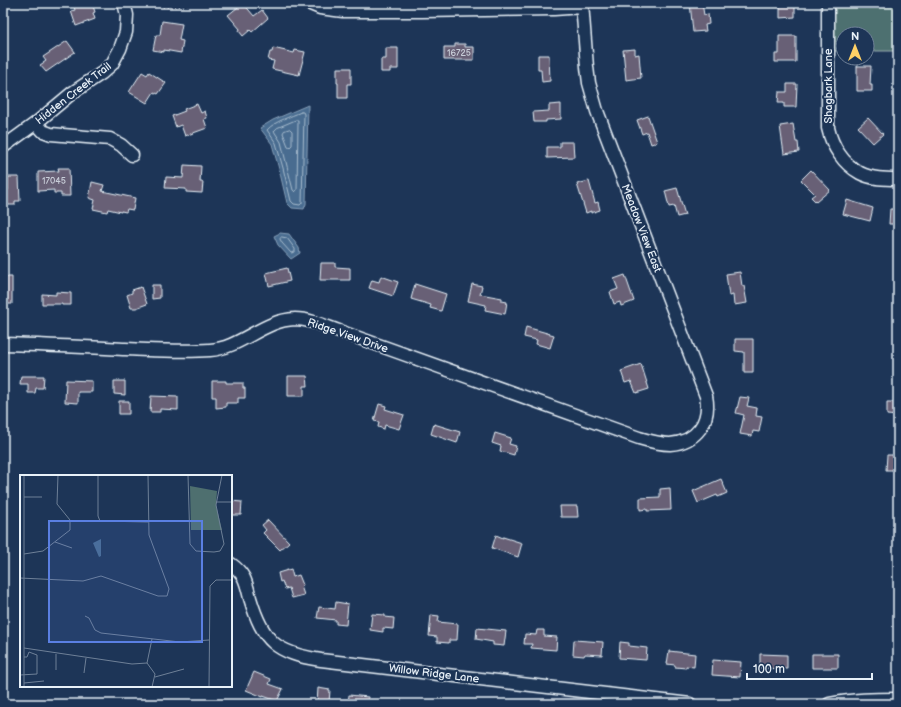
<svg xmlns="http://www.w3.org/2000/svg" width="901" height="707" font-family="'Balsamiq Sans',sans-serif">
<style>
.green{fill:#4e6f6f;stroke:#9bb0b4}
.water{fill:#486c90;stroke:#88a1ba}
.lines{fill:none;stroke-linecap:round;stroke-linejoin:round}
.shore{stroke:#a8bcce;stroke-width:1}
.building{fill:#676176;stroke:#e8f1f8}
.minor-casing{stroke:#e8f1f8;stroke-width:15}
.path{stroke:#e8f1f8;stroke-width:1.5;stroke-dasharray:1 3;stroke-linecap:butt}
.minor{stroke:#1d3557;stroke-width:12}
.labels{text-anchor:middle;stroke-width:4;stroke-linejoin:round;paint-order:stroke}
.number-label{font-size:9px;fill:#c8cdd8}
.street-label{font-size:11px;fill:#e8f1f8;stroke:#1d3557}
.inset-road{fill:none;stroke:#6e8097;stroke-width:1}
.view{fill:#5a7fe2;fill-opacity:0.15;stroke:#5a7fe2;stroke-width:2}
.inset-edge{fill:none;stroke:#e8f1f8;stroke-width:2}
</style>
<rect width="100%" height="100%" fill="#1d3557"/>
<filter id="ink" filterUnits="userSpaceOnUse"><feTurbulence type="fractalNoise" baseFrequency=".025" numOctaves="2"/><feDisplacementMap in="SourceGraphic" scale="8" xChannelSelector="R" yChannelSelector="G"/><feConvolveMatrix kernelMatrix="1 2 1 2 8 2 1 2 1" color-interpolation-filters="sRGB"/></filter>
<g filter="url(#ink)">
<path class="green" d="M833 3H898V51H867V34H843V51H833Z"/>
<path class="water" d="M308 105 306 204 304 209 292 208 287 203 279 169 272 144 260 128 273 120Z
M280 233 289 234 299 248 300 253 291 259 278 245 274 236Z"/>
<g class="lines">
<path class="shore" d="M301 112H303L304 114 302 203 300 205 294 204 291 201 283 168 276 143 267 130C275 121 290 117 301 112Z
M296 120H298V122L297 190 295 192 293 190 281 142 274 131 277 128Z
M290 129 292 131V145L290 147 288 146 283 133 284 131Z
M282 237 287 238 295 249V252L291 253 282 243 280 239Z"/>
</g>
<path class="building" d="M73 3H92L95 12 93 13 95 19 76 26 71 11 75 10Z
M243 3 254 16 262 10 268 18 252 32 250 30 243 36 239 31 240 29 228 15Z
M690 3H702L704 15 708 14 709 24 705 25 706 31 693 32Z
M780 3H795V17L780 18Z
M162 21 182 24 179 40 183 41 181 53 164 50V52L153 50 156 35H160Z
M779 36H796V62H775V54H779Z
M67 41 75 52 46 72 40 65 46 61 43 57Z
M455 44H465V47H474V60H444V47H455Z
M273 48 294 53 295 50 305 52 299 75 272 69 274 61 268 60 270 52H272Z
M386 48H398V69H390V72H381V59H386Z
M635 49V55L639 54 641 78 626 80 623 50Z
M538 55H549L550 81 542 82 541 70H538Z
M857 66H871L870 85H872V91H857Z
M337 68H351V84H347V98H338V83H337Z
M142 72 147 75 149 72 166 83 158 94 154 92 147 103 129 92Z
M787 84H797L796 107H784V103H778L779 92H787Z
M197 104 201 113 205 111 207 118 204 119 207 128 185 136 181 125 176 127 172 116 185 111 184 109Z
M561 104V119L546 120V122H534L533 112 549 111V105Z
M648 116 657 142 651 144 647 132 642 134 637 120Z
M868 118 883 134 873 143 858 127Z
M793 124 796 142H798L799 152 784 154 780 126Z
M560 142H573L574 157 547 158V147H560Z
M184 165 201 166 200 182H203L202 193 186 192V189L165 188 166 177 183 178Z
M58 168H69L70 196H61V193H54V190L38 191V172L59 171Z
M811 170 830 190 816 202 811 197 815 194 801 180Z
M8 177H19L20 201H15V205H3V191L8 190Z
M589 181 595 203 598 202 600 210 591 213V211L586 213 577 184Z
M92 182 104 185 102 191 135 198 133 210 127 209 126 212 121 211V212L108 209 107 212 93 209 95 200 89 198Z
M677 188 685 215 677 217 674 206 669 207 665 191Z
M847 200 873 208 870 221 843 214Z
M890 209H898V224H889Z
M321 263H335V267L350 268V280H320Z
M287 268 290 281 269 286 266 273Z
M740 272 742 286H744L747 303 734 305 733 295 729 296 726 274Z
M625 275 634 301 621 306 620 302 614 304 610 292 618 289 614 279Z
M381 276 398 282 393 296 369 288 372 280 379 282Z
M3 277H12V304H3Z
M415 284 446 294 441 311 430 308 431 305 411 299Z
M472 284 482 286 480 294 502 298V301L507 302 505 314 485 310 486 305 468 301Z
M152 285H160V298L152 299Z
M141 287 147 304 136 308H131L127 295 132 293V290Z
M56 292 71 293V305H62V304H42V294L56 295Z
M526 327 554 335 550 348 536 344 537 340 524 337Z
M735 339H753V373H744V352L735 351Z
M641 364 649 389 636 393 631 381 625 383 621 371Z
M21 376H44L43 388H36L35 393H28V384H20Z
M288 376H307L308 386H304V396H288Z
M66 380 92 381V392H78V403L65 402Z
M114 381H125V395L114 394Z
M212 381H226V383H243V388H245V398H238V403H226V407L216 408V397H212Z
M151 396 178 397V410L160 409V412H150Z
M740 397 749 398 747 406 757 408 756 416 762 417 759 432 753 431 752 436 740 434 744 415 736 413Z
M119 401H129V414H119Z
M887 402H898V416L887 415Z
M379 404 386 406 385 409 404 415 399 429 385 425 384 429 378 427 379 422 374 421Z
M434 424 460 432 457 443 431 434Z
M495 433 511 438 509 444 516 446 514 455 500 451 501 446 492 443Z
M887 455H898V470H886Z
M721 479 727 493 718 497 717 495 698 503 693 491Z
M670 488 671 510 647 511V509L640 510V498L660 497V489Z
M231 501 242 502 241 515H231Z
M560 506H577L578 517H561Z
M268 520 289 542 280 550 263 533 266 530 262 525Z
M496 535 503 538V537L522 543 518 557 492 548Z
M291 569 293 577 299 575 303 585 301 586 304 595 292 598 289 588 285 589 282 581 280 582 278 573Z
M336 602 348 604 346 625 336 624V620L317 618 319 607 335 609Z
M372 614 385 615V617L394 618 393 629 383 628V632L370 630Z
M431 615 439 616 438 622 458 624 457 640H449V643L437 642V637L429 636Z
M477 628 506 631 504 646 493 645V642L476 639Z
M537 630H544V636L557 637 556 650 531 648 532 644H524L525 634 536 635Z
M574 640 603 642 602 655 585 654 584 656 573 655Z
M620 642 629 643V646L647 648 646 660 619 658Z
M669 651 695 654 694 667 686 666V668L675 667V665L667 664Z
M760 654 787 655V669L760 668Z
M812 654H838V668H812Z
M713 660 741 662 740 677 712 675Z
M254 672 271 679 269 684 283 689 277 701 263 696V697L246 690Z
M318 688 330 690 329 703 317 704Z
M349 695 368 697V704H348Z"/>
<g class="lines">
<defs>
<path id="minor" d="M308 3 320 8 343 11H422L554 9 582 7
M828 3V128C832 146 843 164 860 173 871 179 886 179 898 179
M36 123 43 131 51 134 110 139 121 145 132 155
M3 147 36 123 72 93 102 73 112 64 120 49 126 32 127 15 124 3
M3 344C44 345 84 347 125 349 153 350 182 352 210 350 241 348 263 320 295 319 310 319 325 326 339 331L639 438C649 441 660 444 670 444 697 442 711 421 706 396L597 111 589 83 587 67 582 3
M231 564C245 574 246 582 250 598 263 642 276 653 321 660L690 704
M829 704C852 699 875 699 898 699"/>
</defs>
<use href="#minor" class="minor-casing"/>
<path class="path" d="M135 5C144 4 152 6 161 7 173 8 186 5 197 3"/>
<use href="#minor" class="minor"/>
</g>
</g>
<g class="labels">
<g class="number-label">
<text x="459" y="56">16725</text>
<text x="54" y="184">17045</text>
</g>
<g class="street-label">
<text transform="translate(828 86) rotate(-90)" y="4">Shagbark Lane</text>
<text transform="translate(73 93) rotate(-38)" y="4">Hidden Creek Trail</text>
<text transform="translate(642 228) rotate(69)" y="4">Meadow View East</text>
<text transform="translate(348 335) rotate(19)" y="4">Ridge View Drive</text>
<text transform="translate(434 673) rotate(7)" y="4">Willow Ridge Lane</text>
</g>
</g>
<g transform="translate(20 475)">
<rect width="212" height="212" fill="#1d3557"/>
<path d="M170 11 197 16 196 30 202 55H171Z" fill="#4e6f6f"/>
<path d="M81 64V81L79 82 73 68Z" fill="#486c90"/>
<path class="inset-road" d="M4 0V212M78 0V41L80 46 128 47M168 0 170 69 176 76 194 77 200 76 204 69 196 30 202 0M4 22H22M196 27H212M35 67 52 73M4 79 23 76 50 55V45L37 29 38 0M0 103 63 106 81 101 138 121H147L149 114 129 60 128 0M65 141 69 143 75 155 81 158 160 167 189 165M4 173 112 189 127 188M127 188 135 199 132 212M127 188 132 164M36 195V179M64 198 66 183M0 200 17 199V180L9 177 7 182H4M135 202 164 194M4 208 24 206M14 212H34M34 212H85M189 212 190 111 196 105H212"/>
<path class="view" d="M29 46H182V167H29Z"/>
<rect width="212" height="212" class="inset-edge"/>
</g>
<rect width="901" height="707" fill="none" stroke="#1d3557" stroke-width="16"/>
<rect x="8" y="8" width="885" height="691" fill="none" stroke="#e8f1f8" stroke-width="1.5" filter="url(#ink)"/>
<g transform="translate(855 46)"><circle r="19" fill="#1d3557" stroke="#6e8097"/>
<path d="M0-3L7 15L0 10L-7 15Z" fill="#ffd166"/>
<text y="-6" font-size="11" font-weight="bold" text-anchor="middle" fill="#e8f1f8">N</text>
</g>
<path d="M747 673v6h125v-6" fill="none" stroke="#e8f1f8" stroke-width="2"/>
<text x="753" y="673" font-size="12" fill="#e8f1f8" stroke="#1d3557" stroke-width="3" paint-order="stroke">100 m</text>
</svg>
